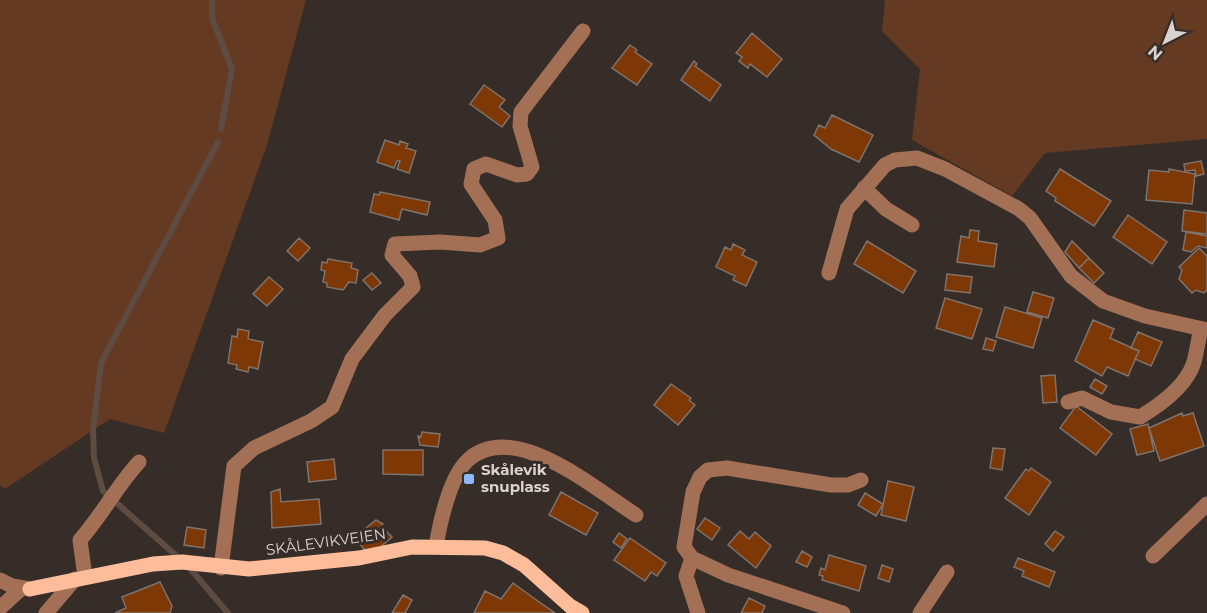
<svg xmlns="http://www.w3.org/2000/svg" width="1207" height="613" font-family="Montserrat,sans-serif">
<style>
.green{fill:#653a23}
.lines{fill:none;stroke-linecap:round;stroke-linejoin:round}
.stream{stroke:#5e4c42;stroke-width:6}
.building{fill:#7d3805;stroke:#7e736d;stroke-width:1.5}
.minor{stroke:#a47055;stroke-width:15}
.major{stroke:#fdbd9b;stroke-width:15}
.poi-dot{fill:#8db9fc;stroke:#372d28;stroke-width:2}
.labels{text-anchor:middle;stroke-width:6;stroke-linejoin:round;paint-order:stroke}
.poi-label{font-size:15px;font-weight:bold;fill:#d9d3d0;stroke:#372d28;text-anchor:start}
.street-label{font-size:15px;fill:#d9d3d0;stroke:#372d28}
</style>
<rect width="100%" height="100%" fill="#372d28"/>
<path class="green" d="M0 0H306L267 145 164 433 110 419 5 489 0 485Z
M885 0H1207V139L1045 153 1012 196 912 140 920 69 882 31Z"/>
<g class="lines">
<path class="stream" d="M212 0V18L232 69 221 129
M180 559 103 491 94 458 93 429 101 363 218 142
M188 566 228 613"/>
</g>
<path class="building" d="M752 33 782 59 767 77 750 64 748 68 739 61 742 57 736 53Z
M630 45 637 50 635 52 652 64 637 85 612 68Z
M694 61 697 64 695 66 721 85 710 101 681 80Z
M484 85 505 100 499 107 510 116 502 127 470 104Z
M832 115 873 135 859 162 831 149 814 135 819 125 825 128Z
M385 140 399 145 400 141 408 144 406 148 416 151 409 173 397 169 400 161H397L394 168 377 162Z
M1201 161 1204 174 1196 176 1195 170 1185 171 1184 164Z
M1060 169 1111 201 1094 226 1055 201 1056 198 1046 191Z
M1169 169 1195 174 1192 204 1146 200 1149 170 1169 172Z
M380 192 430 202 427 215 402 209 399 220 370 212 374 194 379 195Z
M1184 210 1207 213V234L1182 231Z
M1128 215 1167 242 1152 264 1113 237Z
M970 230 979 231 978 241 997 244 994 267 957 262 961 236 969 238Z
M1186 232 1207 236V248L1198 246 1191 252 1183 250Z
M299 238 310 248 298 261 287 251Z
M867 241 916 271 903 293 854 264Z
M1072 241 1089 258 1079 268 1065 252Z
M733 244 745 250 742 255 757 262 746 286 733 280 735 276 716 267 725 247 731 250Z
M1199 248 1207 256V290L1204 293 1196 290 1192 293 1179 279 1182 270 1179 267Z
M1089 258 1104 273 1094 283 1079 268Z
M328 259 352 263 351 268 358 270 356 283 349 282 343 290 327 287V283L323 282 325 271 321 270 322 262 327 263Z
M372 273 381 283 372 290 363 280Z
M947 274 972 277 970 293 945 290Z
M269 277 283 289 267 306 253 294Z
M1033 292 1054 298 1048 318 1027 312Z
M945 298 982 309 972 339 936 328Z
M1005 307 1042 318 1033 348 996 337Z
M1093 320 1114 329 1110 338 1139 351 1128 376 1107 367 1102 376 1075 361Z
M238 329 249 331 248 339 263 342 258 369 249 367 248 372 236 369 237 365 228 363 232 336 237 337Z
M1138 332 1162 342 1151 366 1135 359 1139 351 1131 348Z
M986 338 996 341 993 351 983 349Z
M1055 375 1057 402 1043 403 1041 376Z
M1095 379 1107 386 1102 394 1090 387Z
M671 384 691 398 689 400 695 405 678 425 654 405Z
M1076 406 1112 434 1096 455 1060 428Z
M1182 413 1183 416 1193 413 1204 446 1160 461 1149 428Z
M1148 424 1154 451 1137 455 1130 429Z
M422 432 440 434 438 447 420 445 418 436 421 437Z
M993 448 1005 449 1002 470 990 468Z
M383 450H423V475L383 474Z
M334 459 336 479 309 482 307 462Z
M1031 468 1051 482 1029 515 1005 498 1026 469 1029 471Z
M888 481 914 487 906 521 881 515Z
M280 489 281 502 319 499 321 524 272 528 271 492Z
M561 492 598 513 586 535 549 515Z
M865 493 883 504 876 516 858 505Z
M705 518 720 528 712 540 697 529Z
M376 520 383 524 381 526 392 537 376 551 367 552 354 538Z
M187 527 206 530 204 548 184 545Z
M740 531 749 539 755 532 771 546 756 568 728 545Z
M1055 531 1064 537 1053 551 1045 544Z
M619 533 627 539 621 548 613 542Z
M630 538 666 563 657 576 651 572 645 581 614 560Z
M802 551 812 557 807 567 796 562Z
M829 555 866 566 859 591 822 580 823 576 819 575 821 568 825 570Z
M1018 558 1055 572 1049 587 1022 576 1024 571 1014 567Z
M882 565 893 569 889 582 878 578Z
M160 582 172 606 170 613H115L126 608 122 597Z
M513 583 535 599 555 613H474L485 591 501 599Z
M403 595 412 600 405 613H392Z
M749 598 765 606 762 613H741Z"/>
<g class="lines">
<path class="minor" d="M864 188 886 209 912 225
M829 273 847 209 885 165 895 160 917 158 945 169 1019 209 1030 218 1071 276 1103 301 1145 316 1207 330
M1068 402 1082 398 1111 412 1140 417C1160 405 1187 385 1194 362 1197 351 1198 340 1201 329
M436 546C440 523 450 476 468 460 514 418 596 490 636 515
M1153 556 1207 504
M692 558 728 575 843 613
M221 568 234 466 254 448 311 421 332 407 352 359 385 315 413 287 410 276 392 255 395 244 440 242 480 245 498 238 495 220 471 184 474 169 486 164 517 175 527 174 532 167 520 126 521 112 583 31
M85 577 80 540C102 515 117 486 139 462
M0 580 12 586 30 589
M0 608 22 588
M46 613 75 579
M698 613 686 576 692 558 684 547 693 492 700 477 708 470 727 468 831 485H848L861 480
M920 613 947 572"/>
<path class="major" d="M30 589 153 564 182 562 249 569 359 558 412 547 485 548 503 553 524 565 570 606 582 613"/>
</g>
<rect class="poi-dot" x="463" y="473" width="12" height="12" rx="3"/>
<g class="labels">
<g class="poi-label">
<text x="481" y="475">Skålevik<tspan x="481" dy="17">snuplass</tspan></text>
</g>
<g class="street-label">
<text transform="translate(326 542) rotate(-8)" y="5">SKÅLEVIKVEIEN</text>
</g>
</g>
<g transform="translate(1165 42) rotate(222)" stroke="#372d28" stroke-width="4.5" paint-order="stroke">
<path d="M0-4.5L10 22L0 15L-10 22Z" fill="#d9d3d0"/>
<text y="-9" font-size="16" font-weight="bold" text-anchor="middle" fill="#d9d3d0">N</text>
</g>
</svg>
